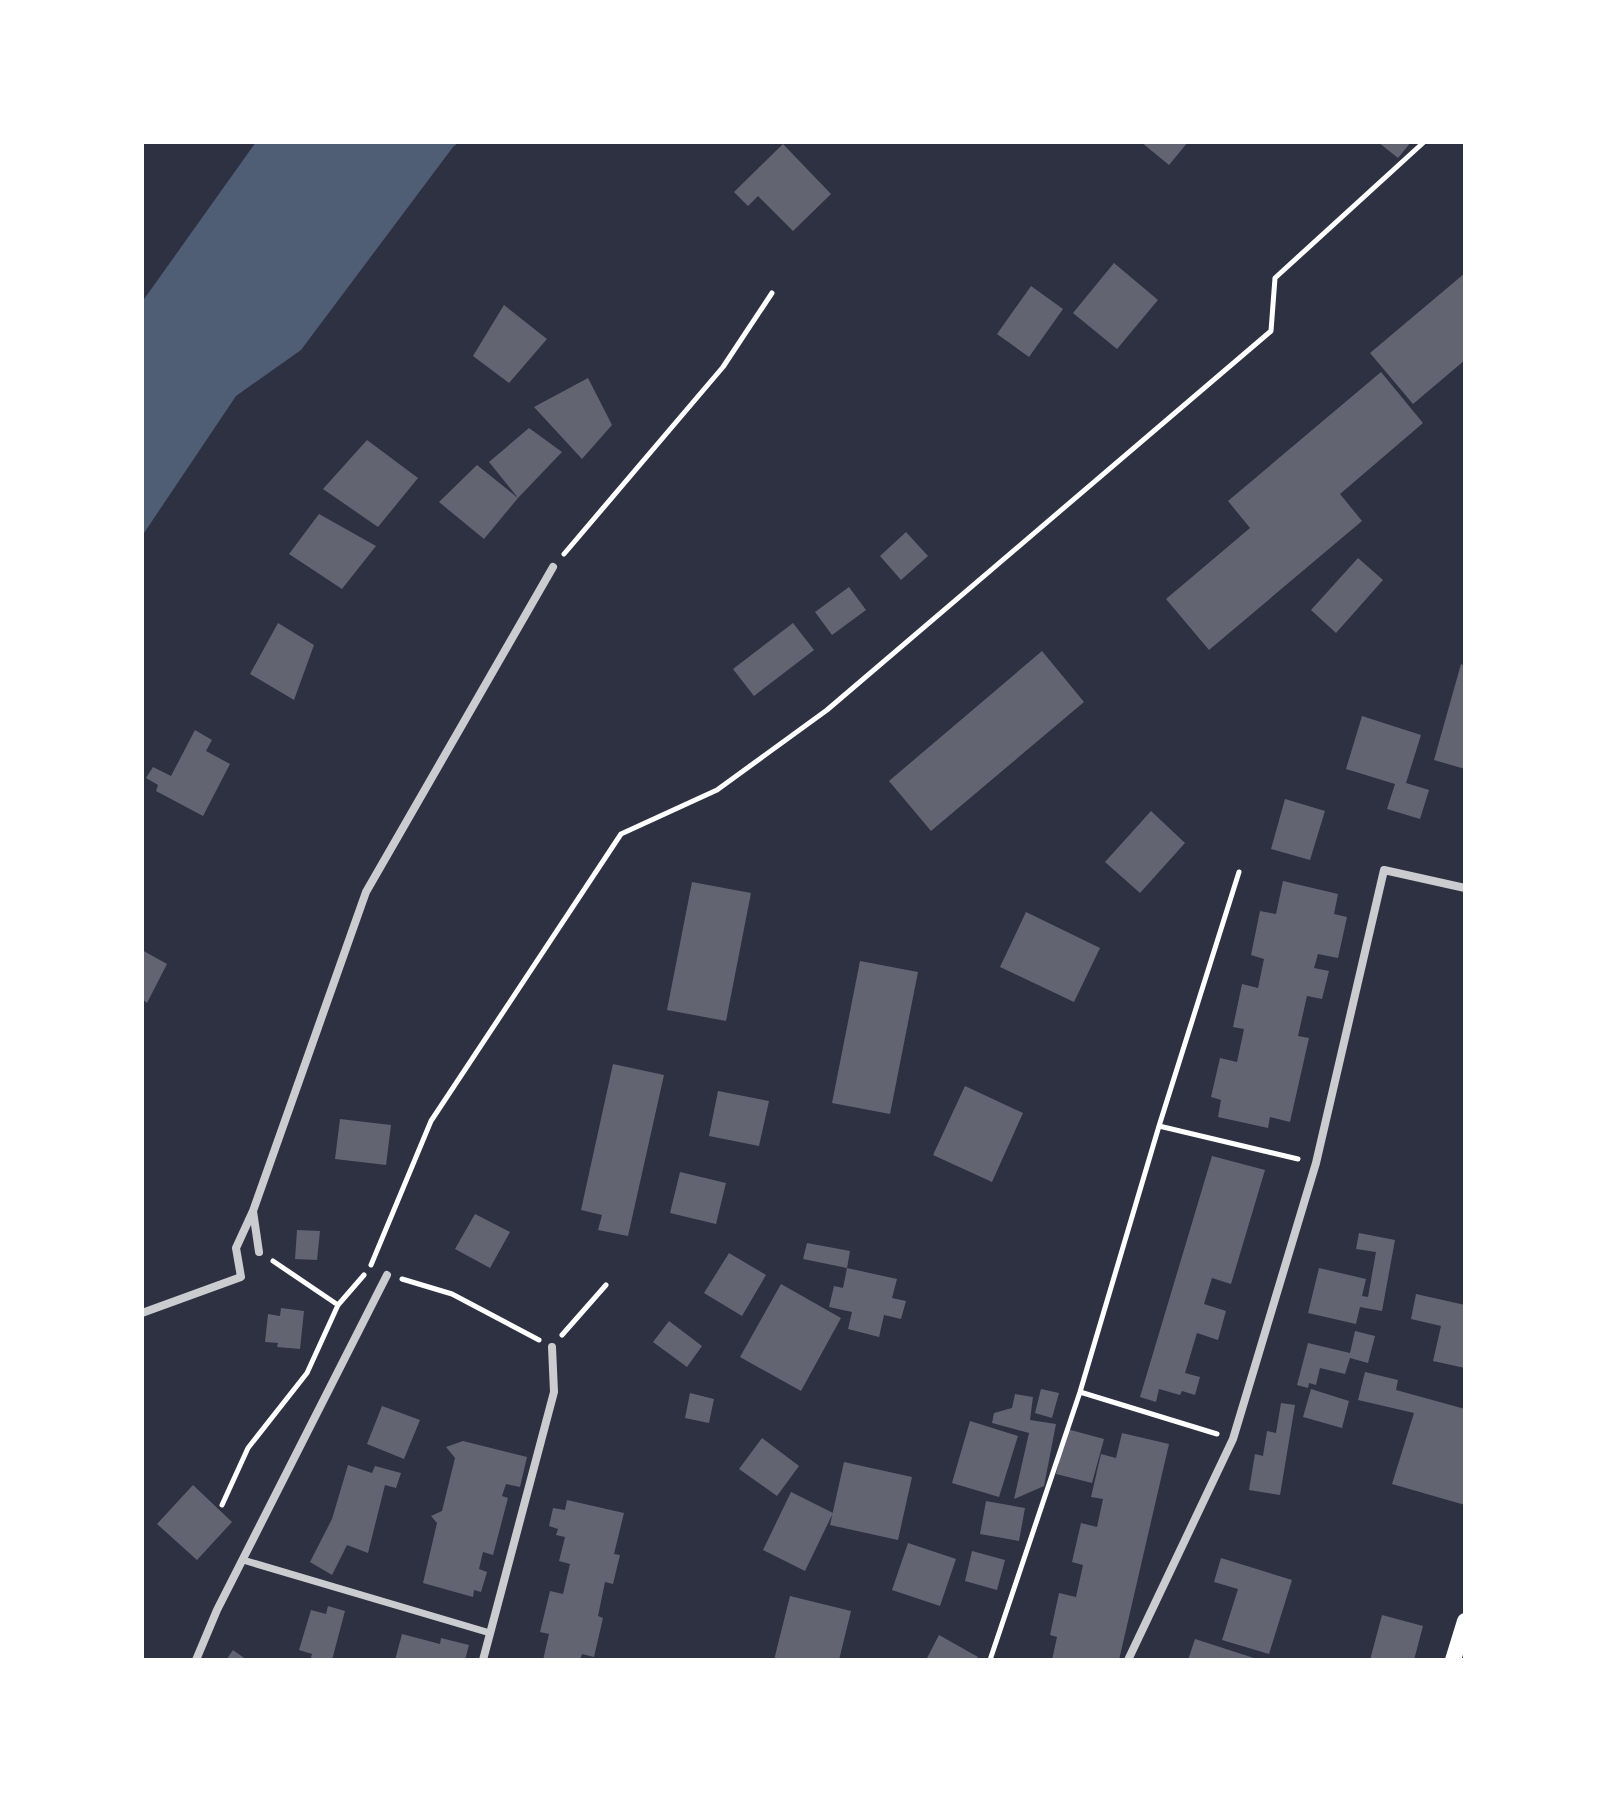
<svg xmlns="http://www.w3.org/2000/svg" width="1607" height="1802" font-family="'Work Sans',sans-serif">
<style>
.water{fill:#4f5d75}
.building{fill:#626471}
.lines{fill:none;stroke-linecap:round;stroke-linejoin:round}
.path{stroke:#fff;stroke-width:5}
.pedestrian{stroke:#caccd0;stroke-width:7}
.minor{stroke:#caccd0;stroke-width:8}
.secondary{stroke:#fff;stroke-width:16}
</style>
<rect width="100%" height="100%" fill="#2d3142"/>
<path class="water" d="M256 142H459L453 147 301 350 236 396 142 536V302Z"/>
<path class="building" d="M1141 142H1188L1169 165Z
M1378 142H1411L1398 158Z
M783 144 831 194 793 231 758 196 748 206 734 192Z
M1114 263 1158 300 1117 349 1073 313Z
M1465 273V360L1413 404 1370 353Z
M1031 286 1063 309 1029 357 997 334Z
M504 305 547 339 509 383 473 356Z
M1381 372 1423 423 1340 494 1362 521 1209 650 1166 599 1250 528 1228 501Z
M588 378 612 425 582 459 534 407Z
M529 428 562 452 518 498 489 462Z
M367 440 418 478 378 527 323 489Z
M477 465 518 498 484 539 439 502Z
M319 514 376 546 342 589 289 554Z
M906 532 928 556 901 580 880 556Z
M1358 558 1383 580 1336 633 1311 610Z
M849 587 866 610 832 635 815 612Z
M278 623 314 645 294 700 250 674Z
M793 623 814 650 754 696 733 669Z
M1042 651 1084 702 931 831 889 781Z
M1461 664 1465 666V769L1434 760Z
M1362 716 1421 735 1406 783 1429 790 1420 819 1387 809 1395 784 1346 769Z
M195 730 212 740 206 751 230 764 203 816 156 791 158 785 146 778 153 767 171 776Z
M1285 799 1325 811 1310 860 1271 849Z
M1151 811 1185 843 1140 893 1105 862Z
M1283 881 1338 894 1334 914 1347 917 1338 958 1318 954 1314 968 1329 971 1322 999 1307 996 1298 1036 1309 1038 1290 1122 1270 1117 1268 1128 1218 1117 1221 1100 1211 1097 1220 1058 1237 1062 1244 1029 1233 1027 1242 984 1258 988 1264 959 1251 955 1260 911 1276 914Z
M692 882 751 893 726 1021 667 1010Z
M1026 912 1100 948 1074 1002 1000 967Z
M142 950 167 964 147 1003 142 999Z
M860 961 918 972 890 1114 832 1103Z
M613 1064 664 1075 628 1236 598 1230 602 1215 581 1210Z
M965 1086 1023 1113 992 1182 933 1155Z
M718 1091 769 1101 759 1146 709 1136Z
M340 1119 391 1125 386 1165 335 1159Z
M1212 1156 1265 1170 1231 1284 1212 1278 1204 1304 1226 1311 1218 1340 1197 1333 1185 1373 1200 1377 1195 1395 1182 1391 1180 1395 1159 1389 1156 1402 1140 1397Z
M680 1172 726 1183 716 1224 670 1213Z
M475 1214 510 1232 490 1268 455 1249Z
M297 1230 320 1231 317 1260 295 1259Z
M1359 1233 1395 1240 1382 1311 1360 1307 1356 1324 1308 1313 1319 1268 1366 1279 1362 1296 1368 1297 1376 1252 1356 1249Z
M807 1243 850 1251 847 1268 897 1279 892 1298 906 1301 901 1319 884 1315 879 1337 848 1329 852 1312 829 1307 834 1286 843 1288 847 1268 803 1259Z
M729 1253 766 1275 742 1316 704 1293Z
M781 1284 841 1318 801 1391 740 1357Z
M1416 1294 1465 1305V1368L1433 1361 1441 1326 1411 1319Z
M281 1308 304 1311 300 1349 277 1347 278 1343 265 1342 268 1314 280 1316Z
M669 1321 702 1346 687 1367 653 1342Z
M1355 1331 1375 1336 1368 1363 1350 1358 1345 1374 1320 1368 1316 1385 1309 1383 1308 1388 1297 1385 1308 1343 1350 1353Z
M1365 1372 1398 1380 1396 1390 1465 1409V1505L1392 1484 1414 1413 1358 1400Z
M1041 1389 1059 1393 1052 1418 1035 1413Z
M1311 1389 1349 1401 1342 1428 1303 1417Z
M690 1393 714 1399 709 1423 685 1418Z
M1015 1394 1033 1397 1030 1420 1056 1424 1044 1486 1014 1499 1029 1433 992 1423 994 1413 1012 1408Z
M1281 1403 1295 1405 1280 1495 1249 1490 1255 1454 1263 1456 1267 1431 1276 1433Z
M382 1406 420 1420 404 1459 367 1444Z
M970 1421 1018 1436 999 1497 952 1483Z
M1067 1429 1104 1439 1092 1483 1056 1474Z
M1122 1433 1169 1444 1119 1660H1052L1057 1637 1050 1635 1059 1593 1076 1597 1083 1565 1072 1562 1081 1523 1097 1527 1103 1499 1091 1497 1101 1454 1116 1458Z
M762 1438 799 1466 777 1496 739 1469Z
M463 1441 527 1457 520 1487 506 1484 502 1496 508 1498 493 1555 483 1552 479 1569 487 1572 481 1592 474 1590 473 1597 423 1583 437 1523 431 1516 442 1511 455 1458 446 1447Z
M844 1462 912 1477 898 1540 830 1525Z
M348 1465 372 1473 375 1466 401 1473 396 1488 385 1485 368 1553 347 1545 332 1575 310 1562 332 1519Z
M193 1485 232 1522 197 1560 157 1524Z
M791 1492 833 1513 805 1571 763 1550Z
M567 1500 624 1513 614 1554 620 1555 613 1584 605 1582 598 1616 603 1618 594 1657 582 1654 580 1660H543L549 1634 540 1632 550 1591 563 1594 570 1564 559 1561 565 1537 556 1535 558 1529 549 1526 553 1508 565 1510Z
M986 1501 1025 1508 1019 1541 980 1534Z
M908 1543 956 1559 940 1606 892 1590Z
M972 1551 1005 1560 997 1590 965 1581Z
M1221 1558 1292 1580 1269 1654 1222 1640 1238 1589 1214 1582Z
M790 1596 851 1611 839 1660H774Z
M328 1606 345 1611 332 1660H310L312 1654 299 1650 311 1610 326 1614Z
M1382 1615 1423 1626 1414 1660H1370Z
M402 1634 440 1644 441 1638 469 1645 465 1660H395Z
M939 1635 978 1657 977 1660H926Z
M1195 1639 1257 1659V1660H1188Z
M233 1650 247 1660H226Z"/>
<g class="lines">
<path class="path" d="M564 554 723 367 772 293
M1159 1126 1298 1159
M273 1261 338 1305
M371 1265 431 1121 621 834 717 790 827 710 1271 331 1275 278 1424 142
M402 1279 452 1294 539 1340
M562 1335 606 1285
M1080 1392 1217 1434
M222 1505 248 1448 307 1373 338 1305 364 1275
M990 1660 1080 1392 1159 1126 1239 872"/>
<path class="pedestrian" d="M243 1560 490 1633"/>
<path class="minor" d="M253 1211 366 892 553 567
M142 1313 241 1277 236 1248 253 1211 259 1252
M196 1660 217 1610 387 1275
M483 1660 554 1392 552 1347
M1128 1660 1233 1439 1316 1163 1384 870 1465 888"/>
<path class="secondary" d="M1453 1660 1465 1621"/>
</g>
<rect width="1607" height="1802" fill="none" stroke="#ffffff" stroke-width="288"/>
</svg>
